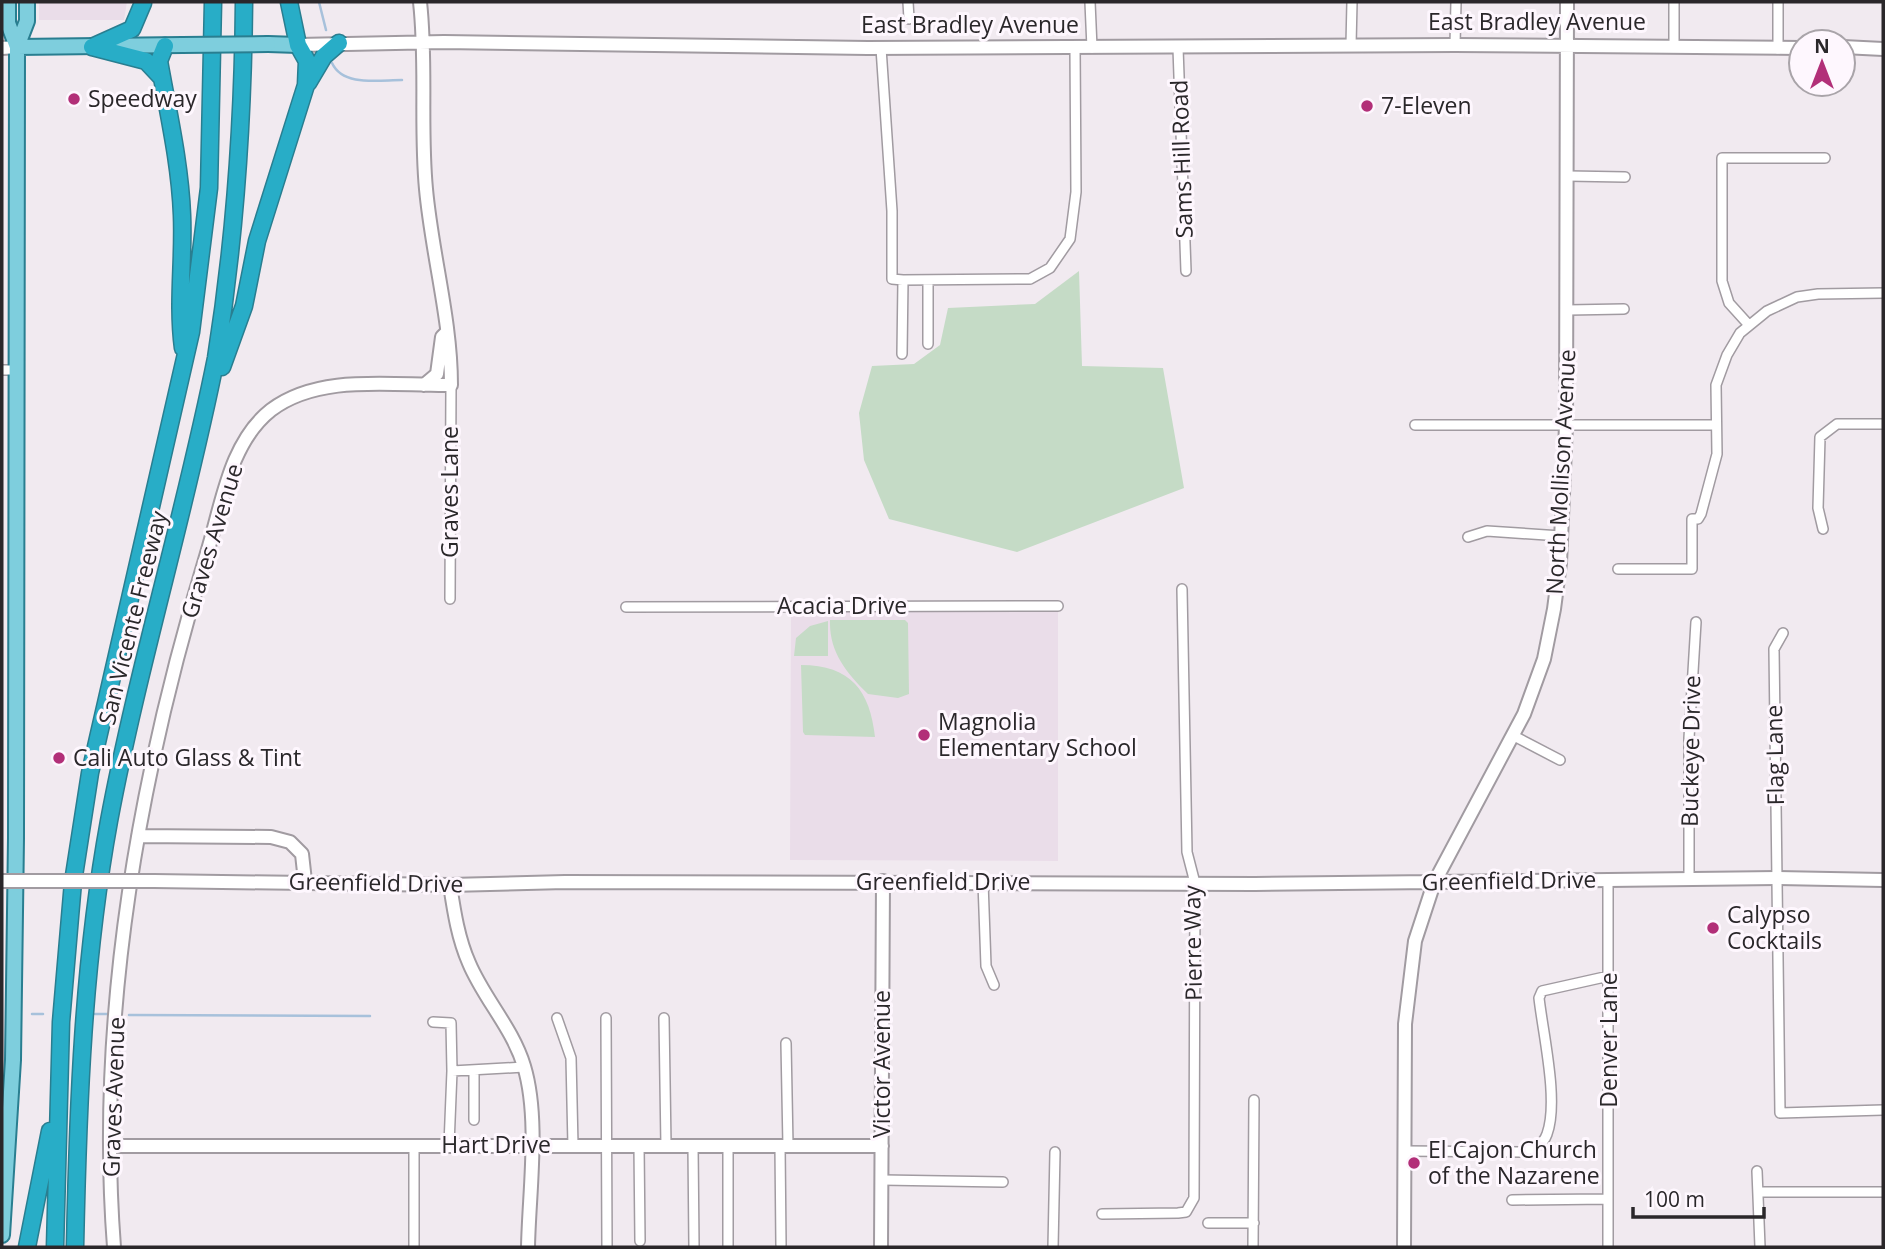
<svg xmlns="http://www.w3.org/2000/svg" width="1885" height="1249" font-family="'Open Sans',sans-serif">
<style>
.built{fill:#eadde9}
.green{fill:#c5dbc6}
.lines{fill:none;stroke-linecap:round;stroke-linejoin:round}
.stream{stroke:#a7c1db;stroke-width:2.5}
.street-casing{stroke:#a19ba1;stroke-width:12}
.secondary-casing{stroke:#a19ba1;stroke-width:16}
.primary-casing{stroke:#297e90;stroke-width:18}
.highway-casing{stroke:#297e90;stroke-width:19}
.street{stroke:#fff;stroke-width:9}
.secondary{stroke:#fff;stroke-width:12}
.primary{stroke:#7ecedd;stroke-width:14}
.highway{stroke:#28adc7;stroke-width:16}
.secondary-bridge-casing{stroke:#a19ba1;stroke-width:16;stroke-linecap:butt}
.primary-bridge-casing{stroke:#297e90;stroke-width:18;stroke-linecap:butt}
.secondary-bridge{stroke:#fff;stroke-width:12}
.primary-bridge{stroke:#7ecedd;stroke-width:14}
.poi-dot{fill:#b22f78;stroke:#fef7fe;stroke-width:2.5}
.labels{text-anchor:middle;stroke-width:6;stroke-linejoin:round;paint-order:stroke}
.street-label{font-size:23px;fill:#2a272a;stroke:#fef7fe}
.poi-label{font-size:23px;fill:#2a272a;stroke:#fef7fe;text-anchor:start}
</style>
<rect width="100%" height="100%" fill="#f1eaf0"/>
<path class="built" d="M39 2H127L124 20H39Z
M791 610 1058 611V861L790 860Z"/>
<path class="green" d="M1079 271 1082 366 1163 368 1184 488 1017 552 889 519 864 460 859 413 872 366 914 364 940 345 948 308 1035 304Z
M830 620H905L908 623 909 694 898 698 868 694C846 672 829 652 830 620Z
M828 621V656H794L796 638 810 626Z
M801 665C851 665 870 691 875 737L805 735 803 732Z"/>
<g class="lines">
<path class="stream" d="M319 2 326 30
M332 63C343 87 379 80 402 80
M32 1014H43
M95 1014H107
M129 1015 370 1016"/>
<defs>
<path id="street" d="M908 2 909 19
M1090 2 1092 48
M1674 2V45
M1351 45 1352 2
M1455 45 1456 2
M881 48 892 211V279L903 280 1030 279 1050 268 1070 239 1076 192 1075 48
M1178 48 1186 271
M1778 49V2
M1568 176 1625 177
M928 280V344
M1568 310 1624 309
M1748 324 1729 303 1722 281V158H1825
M902 354 903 280
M2 370H17
M1415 425H1715
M1823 529 1818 508 1820 437 1837 424H1883
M1468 537 1487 531 1561 536
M1618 569H1692V519H1698L1701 514 1717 454 1716 385 1727 355 1740 333 1767 311 1797 297 1818 294 1883 293
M450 599 451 385
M626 607 1058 606
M1783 633 1774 649 1780 1113 1883 1110
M1514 736 1560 760
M1608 880V1247
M1689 880V738L1696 622
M983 882 986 966 994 985
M557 1018 571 1058 573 1146
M606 1018 607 1247
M664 1018 666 1146
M433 1022 451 1023 452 1071
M786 1043 788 1146
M474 1070V1120
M449 1145 452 1071 524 1067
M639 1146 640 1241
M693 1146 694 1247
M728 1146V1247
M780 1146 781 1245
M1405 1151 1521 1152C1532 1149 1543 1146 1547 1134 1559 1101 1543 1034 1539 998L1542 991 1609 976
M1757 1171 1760 1247
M882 1180 1003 1182
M1760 1192H1883
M1512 1200 1608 1199
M1102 1214 1178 1213 1186 1212 1194 1198 1195 883 1187 852 1182 589
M1208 1223H1254
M414 1247V1145
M1053 1247 1055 1152
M1253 1247 1254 1100"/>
<path id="secondary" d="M298 45 444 42 868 48 1455 45 1801 48
M1843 47 1883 49
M2 48 17 47
M424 385 437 374 442 337 446 333
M138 836 271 837 290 842 302 854 305 881
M154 881 450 885 565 882 1255 884 1777 878 1883 880
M450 885C454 911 458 938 469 963 484 999 512 1027 524 1066 540 1119 529 1192 528 1247
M111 1146H882
M114 1247C96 1013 139 776 207 553 222 505 229 443 271 410 320 373 393 386 451 385 451 319 432 255 426 189 420 127 427 64 420 2
M881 1247 883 881
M1404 1247 1405 1024 1415 941 1434 883 1524 714 1544 659 1554 609 1560 563 1566 425 1567 2"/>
<path id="primary" d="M268 44 298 45
M17 47 182 45
M17 47 27 21V2
M2 1235 13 1060 16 838 17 47 8 23V2"/>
<path id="highway" d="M165 46 159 61C168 112 180 163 182 215 184 259 177 303 183 348
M92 47 146 61 162 78
M92 47 132 29 143 3
M308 83 324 56 339 43
M222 367 244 306 257 241 306 85 307 61 298 45 289 2
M27 1247 50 1131
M55 1247 61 1022 73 882 90 773 191 332 209 188 213 2
M75 1247C78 1104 83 963 109 821 138 666 185 514 216 358 235 239 243 122 244 2"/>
</defs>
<use href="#street" class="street-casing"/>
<use href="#secondary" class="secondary-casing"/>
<use href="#primary" class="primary-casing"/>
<use href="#highway" class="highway-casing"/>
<use href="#street" class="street"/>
<use href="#secondary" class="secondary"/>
<use href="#primary" class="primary"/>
<use href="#highway" class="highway"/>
<defs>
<path id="secondary-bridge" d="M2 881H154"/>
<path id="primary-bridge" d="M182 45 268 44"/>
</defs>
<use href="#secondary-bridge" class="secondary-bridge-casing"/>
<use href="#primary-bridge" class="primary-bridge-casing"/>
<use href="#secondary-bridge" class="secondary-bridge"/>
<use href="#primary-bridge" class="primary-bridge"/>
</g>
<g class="poi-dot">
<circle cx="74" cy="99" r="7"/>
<circle cx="1367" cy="106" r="7"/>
<circle cx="924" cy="735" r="7"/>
<circle cx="59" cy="758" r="7"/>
<circle cx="1713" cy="928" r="7"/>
<circle cx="1414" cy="1163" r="7"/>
</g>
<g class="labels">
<g class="street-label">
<text x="1537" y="30">East Bradley Avenue</text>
<text x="970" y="33">East Bradley Avenue</text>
<text transform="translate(1182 159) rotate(-92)" y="8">Sams Hill Road</text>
<text transform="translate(1561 472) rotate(-87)" y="8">North Mollison Avenue</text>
<text transform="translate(450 492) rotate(-90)" y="8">Graves Lane</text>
<text transform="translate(212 541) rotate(-73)" y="8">Graves Avenue</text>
<text x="842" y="614">Acacia Drive</text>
<text transform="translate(133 618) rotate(-76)" y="8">San Vicente Freeway</text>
<text transform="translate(1691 751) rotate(-89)" y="8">Buckeye Drive</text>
<text transform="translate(1775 755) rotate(-91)" y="8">Flag Lane</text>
<text transform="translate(1509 881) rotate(-1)" y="8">Greenfield Drive</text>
<text x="943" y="890">Greenfield Drive</text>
<text transform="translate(376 883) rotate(1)" y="8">Greenfield Drive</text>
<text transform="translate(1193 943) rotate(-91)" y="8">Pierre Way</text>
<text transform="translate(1609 1040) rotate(-90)" y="8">Denver Lane</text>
<text transform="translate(882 1064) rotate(-90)" y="8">Victor Avenue</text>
<text transform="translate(114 1097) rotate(-88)" y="8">Graves Avenue</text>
<text x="496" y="1153">Hart Drive</text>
</g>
<g class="poi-label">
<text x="88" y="107">Speedway</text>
<text x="1381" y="114">7-Eleven</text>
<text x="938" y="730">Magnolia<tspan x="938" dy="26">Elementary School</tspan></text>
<text x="73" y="766">Cali Auto Glass &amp; Tint</text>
<text x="1727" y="923">Calypso<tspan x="1727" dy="26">Cocktails</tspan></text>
<text x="1428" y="1158">El Cajon Church<tspan x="1428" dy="26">of the Nazarene</tspan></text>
</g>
</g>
<rect width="1885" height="1249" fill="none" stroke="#2a272a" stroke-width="7"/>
<g transform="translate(1822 63)"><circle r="33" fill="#fef7fe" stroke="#a9a4a9" stroke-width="2"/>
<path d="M0-5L12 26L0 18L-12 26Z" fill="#b22f78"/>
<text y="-10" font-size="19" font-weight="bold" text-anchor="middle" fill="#2a272a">N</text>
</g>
<path d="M1633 1207v10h131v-10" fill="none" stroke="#2a272a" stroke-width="3.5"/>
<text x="1644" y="1207" font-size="21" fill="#2a272a" stroke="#fef7fe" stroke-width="5" paint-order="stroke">100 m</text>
</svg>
